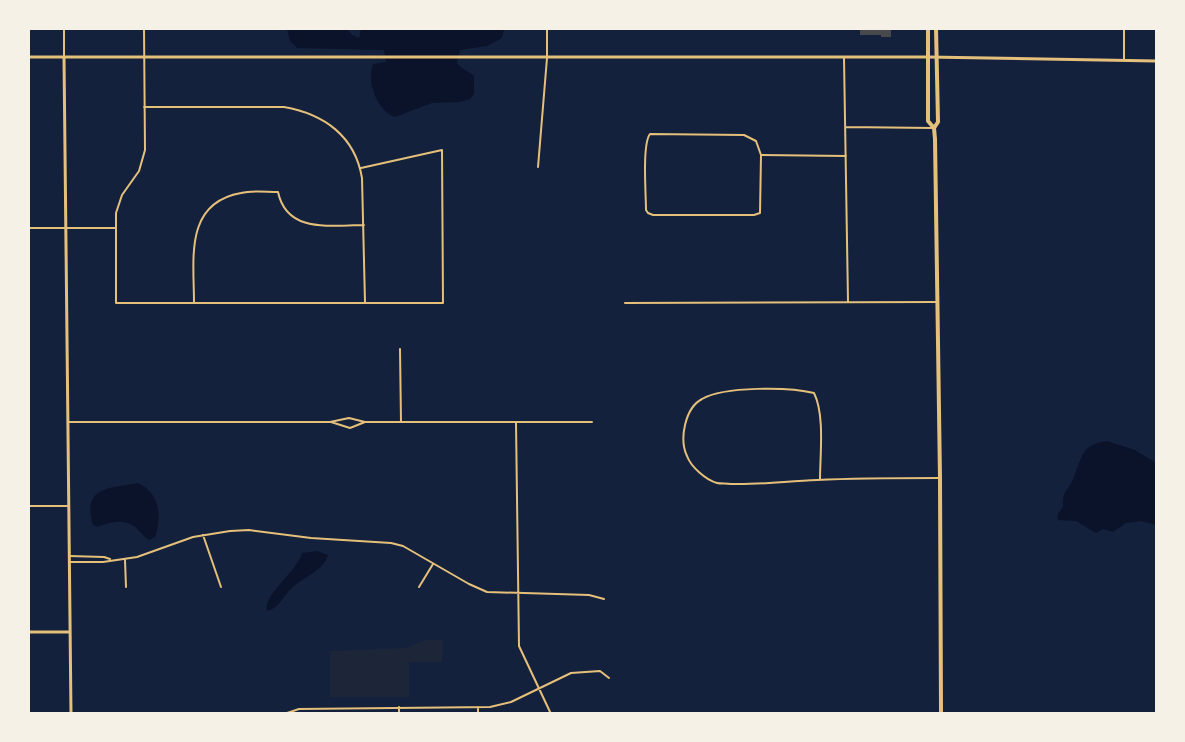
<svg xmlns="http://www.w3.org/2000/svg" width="1185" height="742" font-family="'Exo 2',sans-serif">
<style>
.green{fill:#1d2539}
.water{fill:#0b132b}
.building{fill:#48494c}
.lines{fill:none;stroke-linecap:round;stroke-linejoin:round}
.minor{stroke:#e5c07b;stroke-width:2}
.tertiary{stroke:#e5c07b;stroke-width:3}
.trunk{stroke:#e5c07b;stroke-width:4}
</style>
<rect width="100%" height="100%" fill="#14213d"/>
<path class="green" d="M424 640H443L442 662H409V697H330V651L407 648Z"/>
<path class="water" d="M287 29H347L352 35 359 38 361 29H504L502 38 487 46 460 50 457 63C461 69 469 71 474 76V94L470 99 460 102 432 103 395 117C377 111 366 81 373 64L386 62 384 50 297 48 290 41Z
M1107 441 1135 450 1156 463V525L1141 521 1126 523 1113 532 1103 529 1096 533 1076 521 1058 520 1057 515 1063 507C1062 489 1068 492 1074 477 1082 456 1082 444 1107 441Z
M138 483C160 493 162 517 155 537L150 540C144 538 144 535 139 531 128 518 112 521 98 527L93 525C81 486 111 488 138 483Z
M317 551 328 555C324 570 306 576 294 586 284 594 280 608 267 611 263 594 297 572 302 553Z"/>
<path class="building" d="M860 28H891V37H881V35H860Z"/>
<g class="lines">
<path class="minor" d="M64 28V57
M144 28 145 150 139 171 122 195 116 213V303H443L442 150 361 168
M1124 28V60
M844 58 848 301
M144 107H284C324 114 355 136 362 178L365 302
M845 127 933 128
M761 155 760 213 754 215H653L648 213 646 210C646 194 642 144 650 134L744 135 756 141 761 155 846 156
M538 167 547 58V28
M28 228H115
M194 303C194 259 184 203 241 193 253 190 266 192 278 192 287 234 331 225 364 225
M625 303 937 302
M400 349 401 422
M69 422H330L349 418 365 422H592
M331 422 350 428 365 422
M516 423 519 646 551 714
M820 480C820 455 825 415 814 393 790 387 724 386 702 399 685 408 679 439 687 456 691 467 706 480 717 483 721 484 727 483 731 484 759 485 788 481 817 480 858 478 899 478 940 478
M28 506H69
M203 535 221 587
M69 556 104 557 110 559
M125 560 126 587
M70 562H103L137 557 193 537 230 531 249 530 311 538 391 543 403 546 469 584 487 592 589 595 604 599
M419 587 433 564
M399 707V714
M478 707V714
M284 714 299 709 490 707 511 702 571 673 600 671 609 678"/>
<path class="tertiary" d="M28 57H928L1156 61
M64 57 71 714
M28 632H70"/>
<path class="trunk" d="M928 28V121L934 128 935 139 940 478 941 714
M934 128 938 122 936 28"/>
</g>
<rect width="1185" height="742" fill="none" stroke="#f6f1e7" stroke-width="60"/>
</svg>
